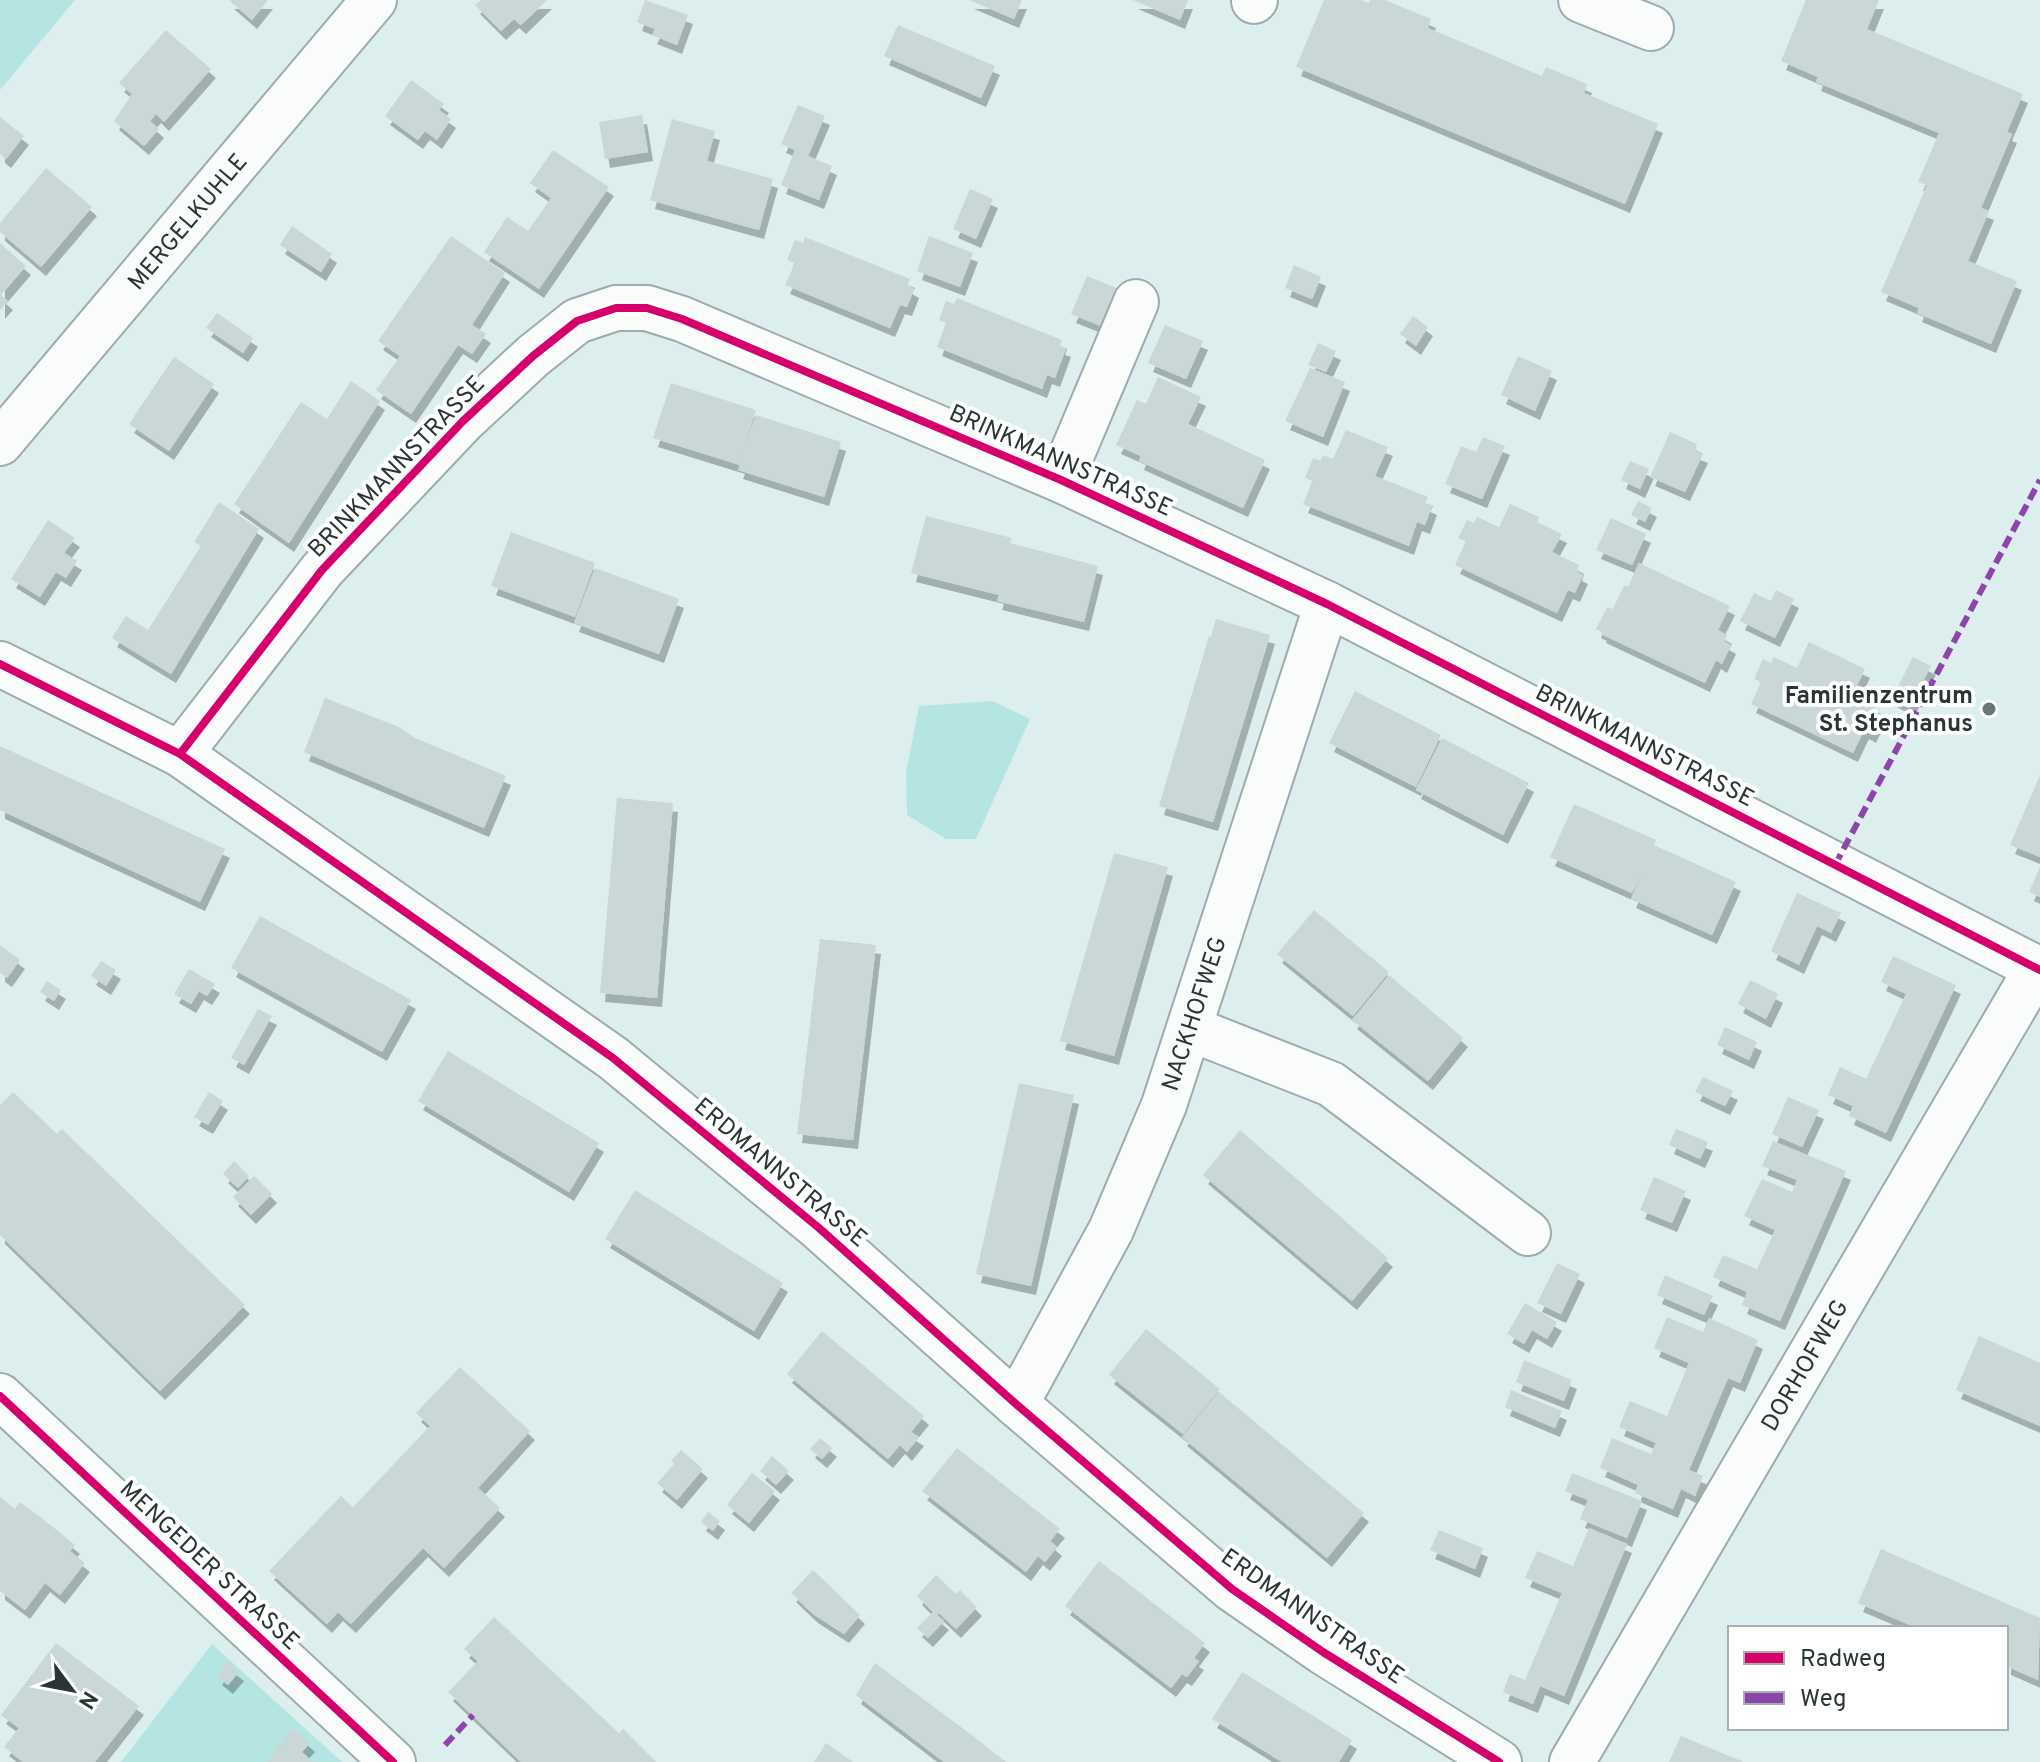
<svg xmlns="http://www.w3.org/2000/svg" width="2040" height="1762" font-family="Overpass,sans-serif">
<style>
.green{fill:#b5e5e2}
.building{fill:#c9d7d6;filter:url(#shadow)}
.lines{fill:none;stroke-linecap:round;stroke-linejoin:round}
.minor-casing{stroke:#9eabab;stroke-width:48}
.minor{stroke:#fafcfc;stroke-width:44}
.quiet{stroke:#8e44ad;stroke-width:6;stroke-dasharray:12 6;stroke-linecap:butt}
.cycleway-casing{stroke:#fff;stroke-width:13}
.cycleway{stroke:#d6006c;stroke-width:8}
.poi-dot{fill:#687676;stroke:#fff;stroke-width:3}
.labels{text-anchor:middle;stroke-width:8;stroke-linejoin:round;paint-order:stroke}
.street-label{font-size:24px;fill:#293635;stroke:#fff}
.poi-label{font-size:24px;font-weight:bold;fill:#293635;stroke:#fff;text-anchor:end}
</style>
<defs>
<filter id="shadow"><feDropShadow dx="5" dy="9" stdDeviation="0" flood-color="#0004"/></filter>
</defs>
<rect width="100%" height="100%" fill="#dee"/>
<path class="green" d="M0 0H75L0 90Z
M993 701 1030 719 976 839H946L907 815 906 773 919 706Z
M212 1644 342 1762H121Z"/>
<path class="building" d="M229 0H268L252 20Z
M481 0H547L521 25 514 19 501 31 475 5Z
M645 0 688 15 677 45 652 35 655 29 637 22Z
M969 0H1022L1014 19Z
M1133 0H1188L1180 20Z
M1324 0H1361L1369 3 1370 0H1385L1431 19 1428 28 1542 76 1546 67 1587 84 1584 93 1658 124 1625 204 1296 67Z
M1806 0H1879L1867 29 2023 94 2007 132 2012 134 1981 208 1989 211 1968 261 2017 281 1991 344 1917 313 1919 308 1881 292 1927 185 1918 182 1939 133 1816 82 1818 77 1781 61Z
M898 25 995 66 981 98 884 56Z
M166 30 211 69 164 122 156 114 150 121 159 129 144 146 114 121 132 94 119 83Z
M411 80 444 104 439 110 451 119 437 140 425 131 418 140 385 116Z
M798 105 825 116 808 156 832 166 819 200 781 185 795 150 781 144Z
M642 115 648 152 605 159 599 122Z
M0 117 24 136 6 159 0 154Z
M672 119 715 131 707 161 773 179 759 230 650 200Z
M553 150 609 187 539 289 484 252 507 217 528 231 551 198 530 183Z
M46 168 92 207 41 267 0 232V223Z
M970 189 993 199 976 239 953 229Z
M292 226 332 254 321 272 280 245Z
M451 236 505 273 472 325 486 334 472 354 458 345 411 414 376 390 400 356 378 341Z
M929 236 973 253 960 287 917 271Z
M805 237 910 279 907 285 914 289 907 307 900 305 890 328 785 285 795 263 787 260 795 240 803 243Z
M0 243 26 266 1 295 8 301 0 310Z
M1294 265 1321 277 1312 299 1285 288Z
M1087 276 1121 290 1106 328 1071 314Z
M957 298 1062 340 1060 346 1066 348 1055 378 1047 375 1042 389 937 347 946 323 939 320 946 301 954 304Z
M217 313 253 338 243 353 206 328Z
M1413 316 1428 327 1416 346 1400 334Z
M1165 325 1203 341 1186 379 1148 363Z
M1318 343 1336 351 1326 372 1308 365Z
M1518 356 1552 371 1535 411 1501 395Z
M174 357 214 384 169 451 129 424Z
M1310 368 1345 382 1323 437 1285 421Z
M1158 377 1201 397 1188 424 1265 460 1243 508 1139 461 1141 456 1116 445 1137 400 1146 404Z
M351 381 380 401 289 543 234 504 301 402 327 419Z
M671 383 756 410 743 451 756 415 841 442 824 497 738 470 740 465 653 438Z
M1346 430 1388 447 1375 476 1428 497 1425 503 1432 506 1425 525 1417 522 1409 546 1303 504 1313 481 1305 478 1313 458 1320 461 1323 455 1333 459Z
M1670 432 1697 444 1695 451 1703 454 1685 492 1650 477Z
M1483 437 1505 446 1482 499 1445 484 1461 446 1476 452Z
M1630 461 1649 469 1640 489 1621 480Z
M1638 501 1652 508 1645 522 1631 515Z
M219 502 259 529 171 674 112 638 126 616 148 630 201 546 194 542Z
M1510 504 1539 517 1537 522 1562 534 1552 552 1579 565 1577 572 1583 575 1575 593 1568 590 1557 613 1455 565 1466 541 1458 538 1467 520 1474 523 1477 517 1499 527Z
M926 516 1012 538 1010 543 1098 566 1084 622 997 601 999 595 911 573Z
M1611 518 1646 534 1632 565 1596 550Z
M48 520 75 538 64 553 77 561 66 578 56 572 40 597 11 579Z
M511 532 595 563 575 617 491 586Z
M1639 563 1730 606 1718 630 1727 635 1724 641 1731 645 1722 664 1716 660 1705 683 1601 634 1602 632 1596 629 1607 607 1613 609 1624 585 1628 587Z
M595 568 679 599 659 654 574 623Z
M1776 590 1794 599 1775 638 1740 621 1754 593 1771 601Z
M1216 619 1270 635 1213 822 1159 806 1209 636 1211 637Z
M1809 642 1865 669 1853 694 1876 705 1873 712 1880 715 1871 734 1864 730 1853 753 1751 704 1761 682 1754 679 1763 659 1771 663 1774 657 1797 668Z
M1913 657 1931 666 1909 708 1892 698Z
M1355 691 1441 735 1416 787 1329 743Z
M325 698 399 727 415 738 506 776 484 828 304 752Z
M1442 738 1529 783 1503 835 1416 790Z
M0 746 225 849 200 902 0 810Z
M2040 775V857L2010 845Z
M617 798 673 803 657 998 600 993Z
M1574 804 1656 840 1654 845 1736 882 1712 935 1631 899 1643 872 1632 893 1550 857Z
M1114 853 1168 867 1114 1056 1060 1041Z
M2040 867V897L2029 892Z
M1797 893 1841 913 1831 933 1817 926 1799 965 1771 951Z
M1314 910 1389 972 1353 1016 1277 954Z
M260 916 411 1000 382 1052 231 968Z
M820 939 876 945 853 1140 797 1134Z
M0 945 20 960 7 978 0 973Z
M1893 956 1956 985 1886 1133 1849 1116 1853 1106 1828 1095 1840 1067 1866 1079 1906 994 1881 982Z
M101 961 116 970 106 986 91 976Z
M189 969 215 984 207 996 199 991 191 1004 174 994Z
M1389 975 1463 1038 1428 1081 1352 1020Z
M1750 980 1778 994 1766 1019 1738 1004Z
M47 981 61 990 54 1001 40 992Z
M258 1009 272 1016 244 1065 231 1058Z
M1725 1027 1757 1042 1749 1060 1717 1045Z
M448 1051 599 1143 569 1192 418 1101Z
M1703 1077 1733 1091 1725 1106 1695 1092Z
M1019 1083 1074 1095 1031 1286 976 1274Z
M13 1092 57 1134 62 1129 245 1305 160 1391 0 1235V1105Z
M209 1092 223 1101 208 1125 194 1117Z
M1788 1097 1819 1110 1802 1147 1772 1134Z
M1676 1129 1708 1142 1700 1159 1669 1145Z
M1240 1130 1388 1258 1352 1301 1203 1175Z
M1773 1141 1846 1171 1780 1321 1742 1305 1747 1292 1713 1277 1723 1255 1757 1269 1775 1230 1744 1216 1762 1179 1792 1192 1797 1180 1762 1166Z
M234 1161 249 1176 238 1188 223 1174Z
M254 1176 272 1194 251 1215 233 1197Z
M1654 1177 1686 1191 1672 1223 1640 1210Z
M635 1190 783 1283 754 1331 605 1239Z
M1557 1263 1580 1274 1561 1314 1537 1303Z
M1665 1275 1713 1296 1704 1315 1657 1295Z
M1525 1303 1557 1322 1547 1339 1532 1330 1524 1344 1507 1334Z
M1667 1317 1703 1332 1709 1318 1758 1340 1740 1383 1728 1378 1689 1470 1703 1476 1695 1496 1681 1489 1673 1509 1635 1493 1638 1485 1600 1468 1612 1438 1651 1454 1656 1443 1619 1427 1630 1401 1667 1416 1689 1363 1654 1348Z
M1146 1329 1220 1389 1183 1434 1109 1375Z
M822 1331 924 1416 911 1432 919 1437 907 1452 900 1445 888 1459 787 1374Z
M1979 1336 2040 1363V1426L1956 1390Z
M1524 1360 1572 1380 1564 1401 1516 1382Z
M460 1367 530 1431 478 1488 500 1508 444 1568 423 1548 351 1624 338 1612 327 1624 269 1571 341 1496 353 1507 430 1426 416 1413Z
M1511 1390 1562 1411 1555 1428 1505 1407Z
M1219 1392 1364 1513 1327 1558 1182 1437Z
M820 1438 832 1448 822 1459 810 1449Z
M957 1448 1060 1529 1050 1541 1057 1547 1045 1562 1038 1556 1026 1572 922 1491Z
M681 1450 703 1469 677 1500 657 1483 674 1464 671 1461Z
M772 1456 789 1471 776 1485 760 1471Z
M752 1473 775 1491 749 1523 727 1505Z
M1572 1473 1642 1501 1627 1538 1580 1519 1588 1500 1565 1491Z
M0 1497 15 1509 20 1502 48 1523 75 1545 70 1551 85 1563 60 1595 45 1583 25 1610 0 1591Z
M708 1512 720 1521 713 1531 701 1522Z
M1589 1528 1627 1544 1564 1696 1540 1686 1533 1704 1503 1692 1510 1674 1525 1680 1562 1593 1525 1578 1537 1551 1573 1566Z
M1439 1530 1483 1548 1475 1569 1430 1550Z
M1881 1549 2040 1618 2038 1680 2006 1666V1628H1917L1858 1603Z
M1099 1561 1205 1643 1194 1658 1199 1661 1187 1677 1182 1674 1171 1688 1065 1606Z
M813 1570 860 1615 844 1634 813 1614 791 1593Z
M936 1575 956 1594 960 1590 977 1607 956 1629 939 1613 937 1615 944 1621 928 1638 917 1628 933 1612 917 1596Z
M494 1617 619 1733 623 1729 656 1762H521L448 1692 478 1661 464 1649Z
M56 1643 139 1706 95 1762H23L4 1747 19 1728 1 1715Z
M227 1663 239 1672 228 1685 217 1676Z
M875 1663 973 1736 1006 1762H944L856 1695Z
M1242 1672 1352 1740 1339 1762H1282L1212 1719Z
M293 1728 310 1743 302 1752 313 1762H266Z
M1681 1736 1744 1762H1669Z
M826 1743 853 1762H814Z"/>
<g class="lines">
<defs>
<g id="minor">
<path d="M1581 0 1651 28"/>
<path d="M1254 1 1255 0"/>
<path id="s1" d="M0 443 374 0"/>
<path d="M1061 480 1136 302"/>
<path d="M0 664 180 754 613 1058 819 1228 1016 1404 1232 1589 1323 1652 1499 1762"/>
<path d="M180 754 322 570 463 421 533 356 577 321 616 308H647L682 319 1061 480 1327 604 2040 970"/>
<path d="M1191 1029 1331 1084 1528 1233"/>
<path d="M0 1396 393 1762"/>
<path id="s2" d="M1016 1404 1111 1230 1164 1105 1327 604"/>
<path id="s3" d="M1572 1762 2037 968"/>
</g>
</defs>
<use href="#minor" class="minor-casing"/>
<use href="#minor" class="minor"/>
<path class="quiet" d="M1835 865 2040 480
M445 1745 473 1715"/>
<defs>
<path id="cycleway" d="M0 664 180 754 613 1058 819 1228 1016 1404 1232 1589 1323 1652 1499 1762
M180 754 322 570 463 421 533 356 577 321 616 308H647L682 319 1061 480 1327 604 2040 970
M0 1396 393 1762"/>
</defs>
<use href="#cycleway" class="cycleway-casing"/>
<use href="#cycleway" class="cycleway"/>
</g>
<circle class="poi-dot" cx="1989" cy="709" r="8"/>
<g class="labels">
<g class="street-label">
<text dy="8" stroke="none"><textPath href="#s1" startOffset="290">MERGELKUHLE</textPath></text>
<text transform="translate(1061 460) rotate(24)" y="8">BRINKMANNSTRASSE</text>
<text transform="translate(396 466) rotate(-46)" y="8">BRINKMANNSTRASSE</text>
<text transform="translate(1645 745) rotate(27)" y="8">BRINKMANNSTRASSE</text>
<text dy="8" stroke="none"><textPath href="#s2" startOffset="430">NACKHOFWEG</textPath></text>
<text transform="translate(781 1172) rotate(40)" y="8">ERDMANNSTRASSE</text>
<text dy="8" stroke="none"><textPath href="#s3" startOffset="460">DORHOFWEG</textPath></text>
<text transform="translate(210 1565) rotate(43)" y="8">MENGEDER STRASSE</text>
<text transform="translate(1313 1616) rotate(35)" y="8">ERDMANNSTRASSE</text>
</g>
<g class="poi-label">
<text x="1973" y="703">Familienzentrum<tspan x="1973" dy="28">St. Stephanus</tspan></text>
</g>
</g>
<rect x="1728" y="1626" width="280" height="104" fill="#ffffff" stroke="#a9afae" stroke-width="2"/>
<rect x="1744" y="1652" width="40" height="12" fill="#d6006c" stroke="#a9afae" stroke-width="2"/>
<text x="1800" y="1666" font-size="24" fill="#293635">Radweg</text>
<rect x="1744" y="1692" width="40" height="12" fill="#8e44ad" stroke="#a9afae" stroke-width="2"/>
<text x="1800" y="1706" font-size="24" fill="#293635">Weg</text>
<g transform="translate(72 1690) rotate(122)" stroke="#ffffff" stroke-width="6" paint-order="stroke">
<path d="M0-6L14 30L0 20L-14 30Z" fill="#293635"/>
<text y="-12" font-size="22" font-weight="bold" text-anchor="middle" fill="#293635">N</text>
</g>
</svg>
